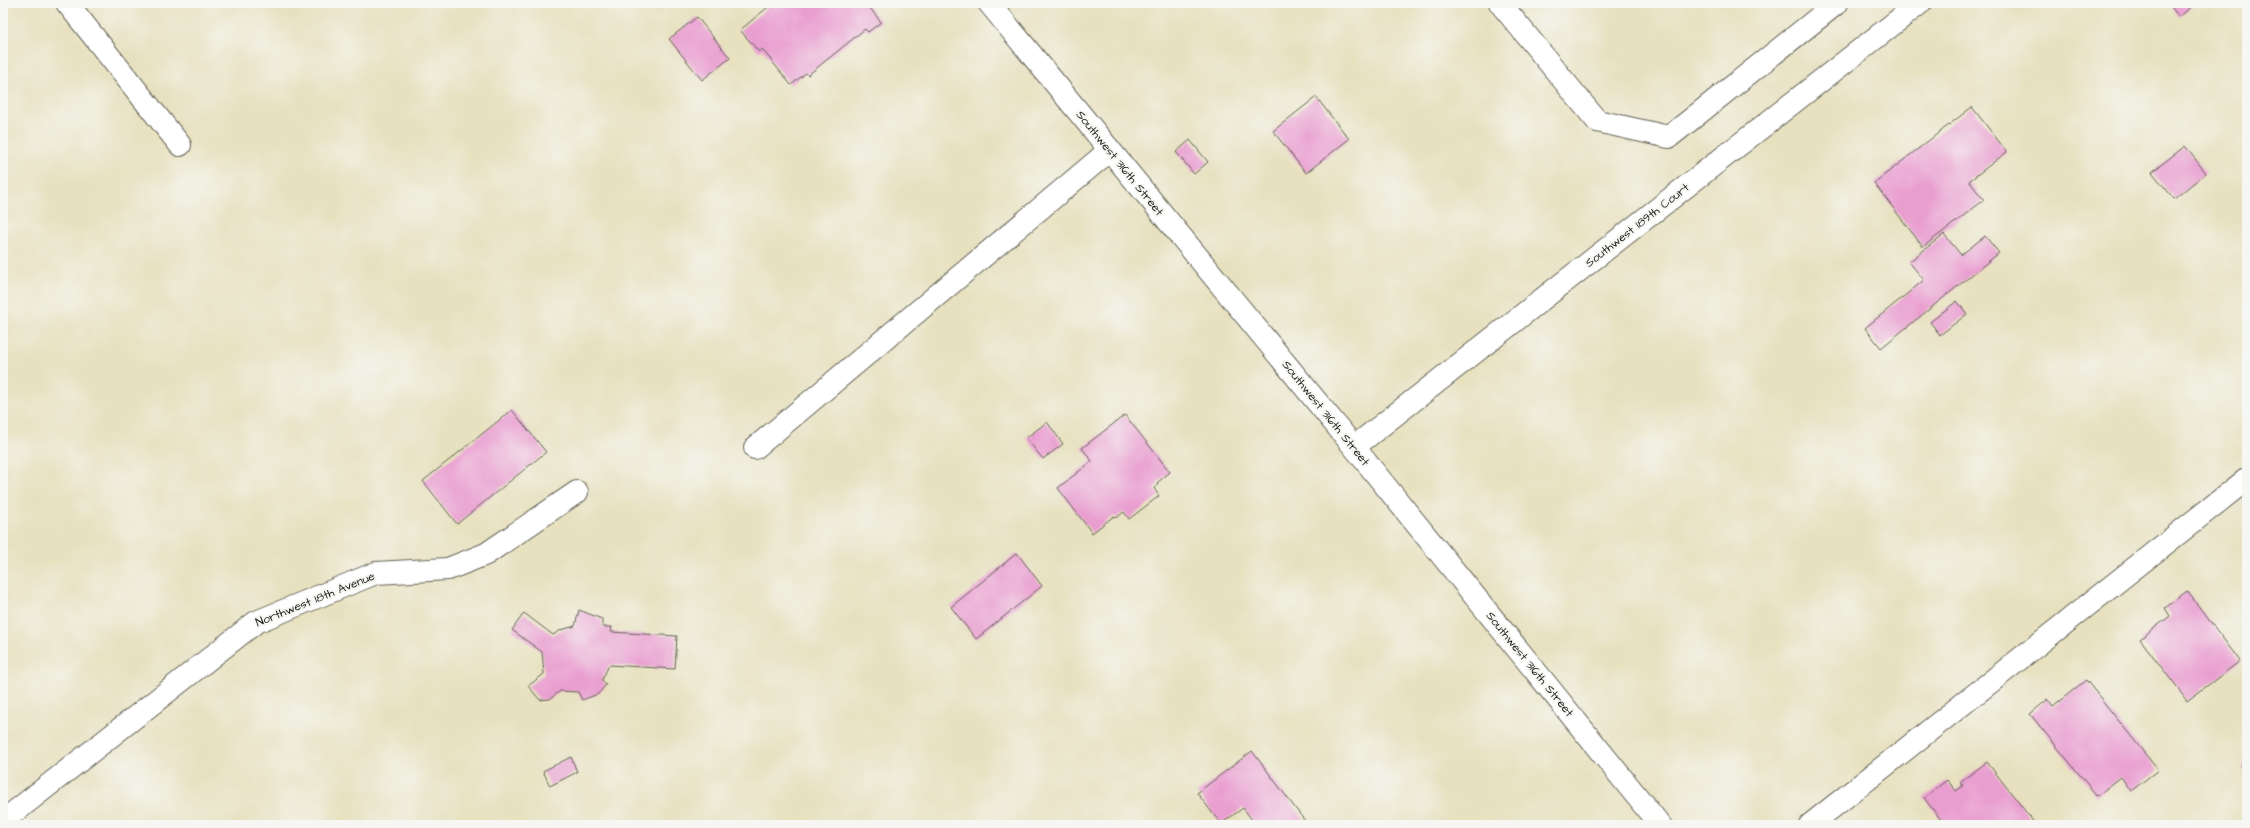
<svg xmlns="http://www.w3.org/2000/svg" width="2250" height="828" font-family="'Architects Daughter',sans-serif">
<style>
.building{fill:#e99ed0}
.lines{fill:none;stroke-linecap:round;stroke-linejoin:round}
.service-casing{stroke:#636155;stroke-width:24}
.minor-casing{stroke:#636155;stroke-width:24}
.service{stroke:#fff;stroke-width:22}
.minor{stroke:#fff;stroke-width:22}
.labels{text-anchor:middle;stroke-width:4;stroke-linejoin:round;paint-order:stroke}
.street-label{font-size:12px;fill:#1c1c1c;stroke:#f6f6f2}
</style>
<rect width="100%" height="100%" fill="#f6f6f2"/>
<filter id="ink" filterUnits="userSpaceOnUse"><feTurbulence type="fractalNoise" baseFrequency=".025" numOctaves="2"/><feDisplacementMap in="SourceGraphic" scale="8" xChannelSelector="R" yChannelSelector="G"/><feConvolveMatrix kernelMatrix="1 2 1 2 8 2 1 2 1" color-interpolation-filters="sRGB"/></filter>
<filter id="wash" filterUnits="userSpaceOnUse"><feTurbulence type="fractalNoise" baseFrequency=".012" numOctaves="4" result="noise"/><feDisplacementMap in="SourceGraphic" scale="16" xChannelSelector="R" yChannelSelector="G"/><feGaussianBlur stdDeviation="0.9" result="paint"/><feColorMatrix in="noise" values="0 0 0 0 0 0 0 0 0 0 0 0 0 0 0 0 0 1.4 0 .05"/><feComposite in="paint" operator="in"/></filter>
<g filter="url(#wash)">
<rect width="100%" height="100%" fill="#e7e1bf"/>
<g id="blocks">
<path class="building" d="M773 3H866L881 22 868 32 865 29 808 75 806 73 791 85 762 49 759 52 740 30Z
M2168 3H2196L2179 17Z
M697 17 730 58 702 80 669 39Z
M1316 97 1349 139 1306 173 1273 131Z
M1972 107 2007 152 1969 181 1984 200 1923 247 1874 183Z
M1190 140 1208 162 1194 174 1176 152Z
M2185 146 2206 173 2174 199 2152 172Z
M1944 234 1961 255 1985 236 1999 253 1881 348 1865 328 1924 280 1909 262Z
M1957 301 1967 314 1940 335 1930 322Z
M512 410 546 452 457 524 423 481Z
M1125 415 1170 472 1157 483 1158 485 1154 488 1159 496 1129 519 1124 512 1116 518 1114 516 1092 533 1058 488 1092 461 1082 448Z
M1047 422 1063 444 1043 459 1026 438Z
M1017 553 1042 586 976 639 951 607Z
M2187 591 2240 661 2187 701 2140 639 2170 616 2165 608Z
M579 610 602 619V627H612L611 632 677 636 675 669 609 665 602 680 606 685 598 694 582 700 578 692 560 691 550 699 540 700 528 686 544 674 542 652 512 630 524 613 553 635 561 630 575 626Z
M2086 680 2158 770 2131 791 2121 777 2097 796 2030 714 2048 699 2053 706Z
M1252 751 1308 825H1256L1243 808 1221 824 1197 793Z
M571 757 577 772 550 786 543 771Z
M2247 761V774L2241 766Z
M1987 762 2036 825H1945L1924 798 1947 780 1956 791 1963 786 1960 782Z"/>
</g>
</g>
<g filter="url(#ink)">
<use href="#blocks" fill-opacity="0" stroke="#636155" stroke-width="1"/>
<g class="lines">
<defs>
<path id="service" d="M67 3 180 145
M1500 3 1597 121 1669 137 1837 3
M755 448 1110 150"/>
<path id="minor" d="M989 3 1354 447 1660 825
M1354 447 1920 3
M3 821 256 622 376 573 448 569 486 554 577 492
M1810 825 2247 479"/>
</defs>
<use href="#service" class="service-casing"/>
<use href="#minor" class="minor-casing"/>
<use href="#service" class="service"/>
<use href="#minor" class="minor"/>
</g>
</g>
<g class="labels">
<g class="street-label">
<text transform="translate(1120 163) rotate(51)" y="4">Southwest 316th Street</text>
<text transform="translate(1637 225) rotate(-38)" y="4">Southwest 189th Court</text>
<text transform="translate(1326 413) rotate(51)" y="4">Southwest 316th Street</text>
<text transform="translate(315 599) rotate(-22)" y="4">Northwest 18th Avenue</text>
<text transform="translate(1530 664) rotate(51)" y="4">Southwest 316th Street</text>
</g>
</g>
<rect width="2250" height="828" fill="none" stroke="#f6f6f2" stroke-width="16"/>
</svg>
